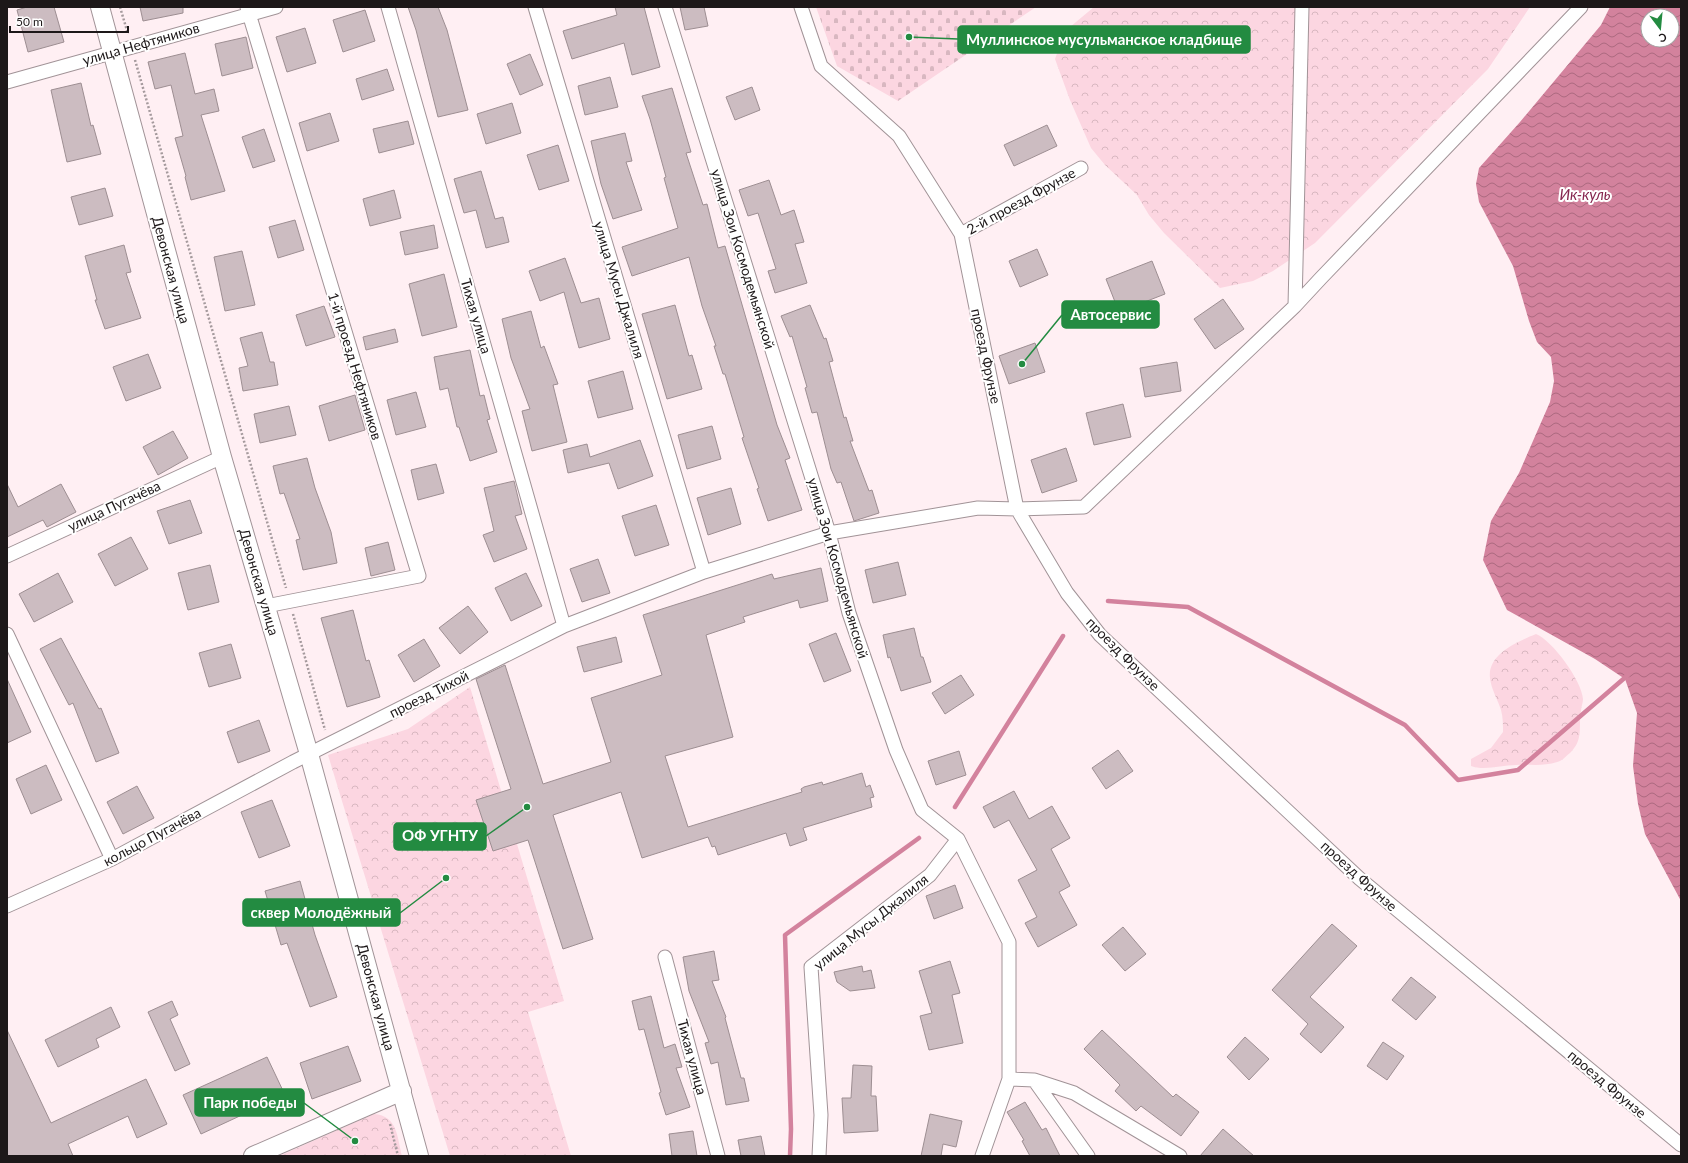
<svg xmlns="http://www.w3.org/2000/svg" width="1688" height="1163" font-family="Lato,sans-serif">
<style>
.forest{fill:url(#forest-crowns)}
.cemetery{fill:url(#cemetery-stones)}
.water{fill:url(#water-waves);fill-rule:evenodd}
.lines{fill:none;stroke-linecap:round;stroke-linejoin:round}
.stream{stroke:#d3829d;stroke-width:4.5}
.building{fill:#ccbcc1;stroke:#9d8e92}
.street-casing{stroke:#a19397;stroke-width:15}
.secondary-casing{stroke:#a19397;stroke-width:20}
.path{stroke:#a59a9d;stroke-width:2.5;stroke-dasharray:2 2;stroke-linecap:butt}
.street{stroke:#fff;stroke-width:13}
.secondary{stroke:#fff;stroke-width:18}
.labels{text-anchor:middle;stroke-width:4;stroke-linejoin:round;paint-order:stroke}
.street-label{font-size:14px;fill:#1d1819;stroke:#fff}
.water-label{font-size:15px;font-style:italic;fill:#86264f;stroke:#fff}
.leader{fill:none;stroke:#238b41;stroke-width:1.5}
.callout-dot{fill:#238b41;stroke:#fff;stroke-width:1.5}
.callout{fill:#238b41;stroke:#238b41;stroke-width:1.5}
.callout-label{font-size:15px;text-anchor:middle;font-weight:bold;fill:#fff}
</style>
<defs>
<pattern id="forest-crowns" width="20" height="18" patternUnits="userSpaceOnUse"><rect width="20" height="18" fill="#fcd6e1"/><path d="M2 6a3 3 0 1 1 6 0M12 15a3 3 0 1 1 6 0" fill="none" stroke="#d8b7c0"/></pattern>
<pattern id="cemetery-stones" width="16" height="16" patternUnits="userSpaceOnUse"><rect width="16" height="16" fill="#fcd6e1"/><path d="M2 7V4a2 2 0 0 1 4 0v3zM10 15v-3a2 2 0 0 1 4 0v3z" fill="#d8b7c0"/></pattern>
<pattern id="water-waves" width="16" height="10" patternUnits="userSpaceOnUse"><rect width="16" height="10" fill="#d3829d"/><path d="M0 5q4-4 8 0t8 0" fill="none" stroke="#ab697f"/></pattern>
</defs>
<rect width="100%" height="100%" fill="#ffeff3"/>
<path class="forest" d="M1094 7H1530L1488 69 1315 243 1273 271 1253 281 1220 288 1164 233 1149 215 1137 195 1105 165 1091 148 1070 100 1055 59 1063 37 1070 27Z
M1536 634C1552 640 1582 681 1583 699 1583 703 1581 707 1581 711 1578 728 1584 739 1570 753 1567 755 1564 759 1560 761 1545 767 1531 764 1516 765 1501 765 1485 771 1471 766V759L1491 748 1503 732C1503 725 1503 717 1501 710 1498 700 1491 689 1490 678 1487 654 1519 641 1536 634Z
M470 687 564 1001 528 1012 571 1156H450L328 755 408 729Z
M374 1114C398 1116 397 1137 402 1156H279Z"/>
<path class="cemetery" d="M816 7H1036L898 101 837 66Z"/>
<path class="water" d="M1610 7H1681V901L1645 834 1638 804 1633 766 1637 713 1625 679 1595 659 1507 610 1483 560 1491 521 1519 473 1550 402 1554 381 1551 357 1537 342 1529 321 1513 266 1479 202 1476 184 1479 168 1520 122 1601 25ZM1648 16H1672V40H1648Z"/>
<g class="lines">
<path class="stream" d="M1108 601 1188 607 1405 725 1458 780 1518 770 1628 675
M955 807 1063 636
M790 1156 791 1129 785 935 919 838"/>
</g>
<path class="building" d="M27 7H54L64 42 28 52 17 10Z
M140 7H183V13L143 21Z
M408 7H438L447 30 468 110 438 117 416 30Z
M615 7H644L660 67 632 75 624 43 572 59 563 31 617 15Z
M680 7H704L708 26 685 30Z
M365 10 375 41 343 52 333 20Z
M305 28 316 63 287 72 276 37Z
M246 37 253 68 222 76 215 44Z
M185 53 195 94 214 89 219 111 201 115 225 191 191 200 185 177 186 176 175 138 183 136 171 85 155 89 148 62Z
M530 54 543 85 520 95 507 64Z
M387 69 394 90 362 100 356 79Z
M610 77 618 107 585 115 578 86Z
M81 83 91 126 93 125 101 154 67 162 51 90Z
M752 87 760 110 735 120 726 97Z
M672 88 691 152 686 153 703 205 707 204 718 248 725 246 777 425 790 458 785 460 802 510 768 521 757 489 759 488 742 438 744 437 725 374H723L714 346H716L702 306 689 257 632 276 622 247 678 228 664 178 666 177 650 119 642 96Z
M512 103 521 133 486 144 477 114Z
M330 113 339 141 307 151 299 123Z
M408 121 414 144 379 153 373 129Z
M1047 125 1057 146 1014 166 1004 145Z
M264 129 275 161 253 168 242 137Z
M625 133 632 161 626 162 642 210 613 219 601 184 591 141Z
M558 145 569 181 539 190 527 155Z
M481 171 495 219 503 217 509 242 486 248 476 210 464 213 454 179Z
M769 180 781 215 794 210 804 242 795 244 807 283 775 293 768 271 776 269 758 213 748 216 739 190Z
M105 188 113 216 79 225 71 197Z
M394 190 401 218 370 226 363 199Z
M295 220 304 250 278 258 269 227Z
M434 225 438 248 405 255 400 232Z
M124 245 131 272 126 273 141 318 105 329 95 300H97L85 256Z
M1037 249 1048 275 1020 287 1009 261Z
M242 251 255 305 225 311 214 257Z
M565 258 581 303 599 298 610 339 579 348 564 292 540 301 529 271Z
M1152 261 1165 294 1119 312 1106 279Z
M444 274 457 327 422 336 409 284Z
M1223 299 1244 329 1215 349 1194 319Z
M675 305 689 356 692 355 702 389 667 399 642 314Z
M810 305 824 339 826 338 833 361 829 362 844 418 846 417 853 441H850L869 491 872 490 879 513 854 521 841 482 837 483 831 469 817 412 812 413 805 388 807 387 792 336 790 337 781 316Z
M324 306 335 337 306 346 296 315Z
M531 311 541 348 544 346 558 384 553 385 567 442 532 451 522 411 530 409 511 358 502 319Z
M395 329 398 342 366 350 363 337Z
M262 332 270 362H274L278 385 243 391 239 368 248 366 240 338Z
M1035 343 1045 372 1009 384 999 356Z
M470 350 480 396 484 395 490 419 487 420 497 452 470 461 459 427H457L448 388 440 390 434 357Z
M148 354 161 388 126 401 113 367Z
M1177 362 1181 391 1145 397 1140 368Z
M623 371 633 409 598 418 588 381Z
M416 392 426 427 396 435 387 400Z
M355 395 365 430 329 441 319 406Z
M1123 404 1131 437 1094 445 1086 413Z
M289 406 296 435 260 443 254 414Z
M712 426 721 459 687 469 678 435Z
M173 431 188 458 158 475 143 447Z
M640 440 653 476 618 489 609 463 568 473 563 450 587 444 590 457Z
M1066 448 1077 481 1042 493 1031 460Z
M307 458 315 488 331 532 337 563 303 570 296 540 300 539 284 493 280 494 273 466Z
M436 464 444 493 418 500 411 470Z
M514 481 522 514 515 516 527 549 494 562 483 535 494 531 484 488Z
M7 484 18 507 61 484 76 512 47 527 43 520 7 537Z
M731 488 741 524 708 535 697 498Z
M190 500 202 533 169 544 157 511Z
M656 505 669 545 635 556 622 516Z
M131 537 148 569 115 586 98 554Z
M388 542 395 570 371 576 365 548Z
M598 559 610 593 582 602 570 569Z
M898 562 906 595 873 603 865 570Z
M210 565 219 602 188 610 178 573Z
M821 568 828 601 800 608 798 600 743 617 745 622 706 635 733 737 665 756 688 827 802 792 801 789 804 787 822 782 823 785 862 773 866 787 870 785 874 797 870 798 872 807 803 828 807 840 790 846 786 833 718 855 715 846 712 847 708 837 642 858 621 792 553 815 593 939 563 949 528 840 493 851 476 800 511 789 476 679 505 665 543 784 611 762 591 698 662 675 643 615 772 574 774 579Z
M58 573 73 602 34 622 19 594Z
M526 573 542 606 511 621 495 588Z
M468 606 488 632 460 654 439 628Z
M353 610 366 661 369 660 380 697 347 707 321 618Z
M914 628 921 657H923L931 682 901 691 890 657 888 658 883 635Z
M836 633 851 671 824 682 809 644Z
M616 637 622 662 584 672 577 647Z
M61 638 99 709 101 708 119 753 96 762 73 703 69 705 40 649Z
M424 639 440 666 414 682 398 655Z
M231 644 241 678 209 687 199 653Z
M961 675 974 695 945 714 932 693Z
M7 679 31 732 7 743Z
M259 720 270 751 238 763 227 732Z
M1118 750 1133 771 1106 789 1092 768Z
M959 751 966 775 936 785 928 761Z
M46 765 62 800 31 814 16 779Z
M137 786 154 818 123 834 107 802Z
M1014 791 1029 819 1052 806 1070 838 1051 849 1070 886 1059 892 1077 925 1038 947 1025 923 1037 917 1018 880 1037 870 1009 820 994 828 983 807Z
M272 800 290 846 259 858 241 812Z
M300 881 315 935 337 997 310 1007 287 943 281 945 265 891Z
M955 885 963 908 934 919 926 896Z
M1332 924 1357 946 1310 997 1344 1027 1321 1053 1300 1034 1308 1024 1272 990Z
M1123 927 1146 954 1125 971 1102 945Z
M714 951 719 980 712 981 726 1017 725 1018 741 1078H744L749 1101 726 1105 718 1062 711 1064 705 1043 709 1042 689 991 683 957Z
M950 961 960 993 952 995 963 1043 929 1050 920 1016 932 1013 919 971Z
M862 966 863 972 871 970 875 988 850 991 837 982 834 972Z
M1411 977 1436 997 1416 1020 1392 1000Z
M651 996 664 1048 675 1044 682 1067 676 1068 690 1107 666 1115 659 1093 661 1092 644 1029 639 1030 632 1001Z
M172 1001 178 1015 170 1019 190 1064 175 1071 148 1012Z
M111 1007 120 1027 96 1039 99 1047 58 1067 45 1040Z
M7 1030 51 1123 146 1079 167 1124 137 1138 128 1116 68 1144 73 1156H7Z
M1102 1030 1173 1097 1176 1094 1199 1112 1181 1136 1141 1106 1136 1111 1115 1091 1120 1085 1084 1049Z
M1245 1037 1269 1059 1249 1080 1227 1057Z
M1383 1042 1404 1056 1387 1080 1367 1066Z
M348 1046 361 1081 312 1099 300 1063Z
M267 1057 285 1095 201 1134 183 1095Z
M853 1065 872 1066 871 1096H876L878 1131 844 1133 842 1098H851Z
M1025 1102 1042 1130 1046 1128 1060 1156H1030L1022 1141 1024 1140 1007 1112Z
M930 1114 962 1121 956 1147 943 1144 941 1156H921Z
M1223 1129 1254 1156H1200Z
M693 1131 697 1156H672L669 1134Z
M761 1136 765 1156H741L738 1140Z"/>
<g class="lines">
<defs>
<path id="street" d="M247 7 419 576 266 606
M388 7 564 626
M535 7 704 572
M665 7 829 533 849 613 896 750 922 810 958 839 1009 942V1079L982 1156
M801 7 821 66 899 136 961 234 1017 509 1067 593 1100 635 1360 879 1681 1145
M7 82 276 7
M961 234 1081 168
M1295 306 1302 7
M7 556 222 457
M7 634 112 859
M7 906 112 859 293 762 564 626 704 572 829 533 978 508 1017 509 1084 507 1295 306 1321 278 1581 7
M665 957 718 1156
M1009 1079 1034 1080 1074 1093 1180 1156
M1034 1080 1088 1156
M819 1156 821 1115 811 967 930 875 958 839"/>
<path id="secondary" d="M100 7 222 457 309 754 419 1156
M253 1156 402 1091"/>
</defs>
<use href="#street" class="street-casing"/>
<use href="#secondary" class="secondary-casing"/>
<path class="path" d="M120 7 128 34
M135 60 286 588
M293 614 325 730
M390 1124 398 1156"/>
<use href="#street" class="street"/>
<use href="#secondary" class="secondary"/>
</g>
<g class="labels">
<g class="street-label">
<text transform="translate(141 44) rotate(-16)" y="5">улица Нефтяников</text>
<text transform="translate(1021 201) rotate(-29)" y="5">2-й проезд Фрунзе</text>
<text transform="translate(743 259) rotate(73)" y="5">улица Зои Космодемьянской</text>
<text transform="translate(171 270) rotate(75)" y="5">Девонская улица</text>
<text transform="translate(619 290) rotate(73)" y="5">улица Мусы Джалиля</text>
<text transform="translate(476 316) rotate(74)" y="5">Тихая улица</text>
<text transform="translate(986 356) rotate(78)" y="5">проезд Фрунзе</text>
<text transform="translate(355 366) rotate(73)" y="5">1-й проезд Нефтяников</text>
<text transform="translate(114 506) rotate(-25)" y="5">улица Пугачёва</text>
<text transform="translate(838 568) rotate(74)" y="5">улица Зои Космодемьянской</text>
<text transform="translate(259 582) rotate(74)" y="5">Девонская улица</text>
<text transform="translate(1123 654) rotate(45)" y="5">проезд Фрунзе</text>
<text transform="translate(429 694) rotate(-27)" y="5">проезд Тихой</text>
<text transform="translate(152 837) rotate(-28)" y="5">кольцо Пугачёва</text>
<text transform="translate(1359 876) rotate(42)" y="5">проезд Фрунзе</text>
<text transform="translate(871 922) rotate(-39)" y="5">улица Мусы Джалиля</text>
<text transform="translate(376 997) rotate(75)" y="5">Девонская улица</text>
<text transform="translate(692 1057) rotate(75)" y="5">Тихая улица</text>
<text transform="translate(1607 1084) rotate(40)" y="5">проезд Фрунзе</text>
</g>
<g class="water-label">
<text x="1585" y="200">Ик-куль</text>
</g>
</g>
<path class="leader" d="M909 37L958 39M1022 364L1062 315M527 807L486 836M446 878L400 913M355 1141L304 1103"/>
<g class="callout-dot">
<circle cx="909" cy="37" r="4"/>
<circle cx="1022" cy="364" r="4"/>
<circle cx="527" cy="807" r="4"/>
<circle cx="446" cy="878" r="4"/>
<circle cx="355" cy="1141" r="4"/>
</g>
<g class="callout">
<rect x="958" y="26" width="292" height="27" rx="4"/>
<rect x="1062" y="301" width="97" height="27" rx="4"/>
<rect x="394" y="823" width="92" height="27" rx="4"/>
<rect x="243" y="899" width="157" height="27" rx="4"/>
<rect x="195" y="1089" width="109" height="27" rx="4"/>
</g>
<g class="callout-label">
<text x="1104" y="45">Муллинское мусульманское кладбище</text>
<text x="1111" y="320">Автосервис</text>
<text x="440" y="841">ОФ УГНТУ</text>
<text x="321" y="918">сквер Молодёжный</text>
<text x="250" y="1108">Парк победы</text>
</g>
<rect width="1688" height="1163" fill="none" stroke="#1d1819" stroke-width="16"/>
<g transform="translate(1660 28) rotate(164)"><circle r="19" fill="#ffffff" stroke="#a5a3a3"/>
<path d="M0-3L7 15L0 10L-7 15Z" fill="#238b41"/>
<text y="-6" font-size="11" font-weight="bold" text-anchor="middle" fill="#1d1819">С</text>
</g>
<path d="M10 26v6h118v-6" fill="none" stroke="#1d1819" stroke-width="2"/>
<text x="16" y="26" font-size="12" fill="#1d1819" stroke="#ffffff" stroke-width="3" paint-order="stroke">50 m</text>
</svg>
